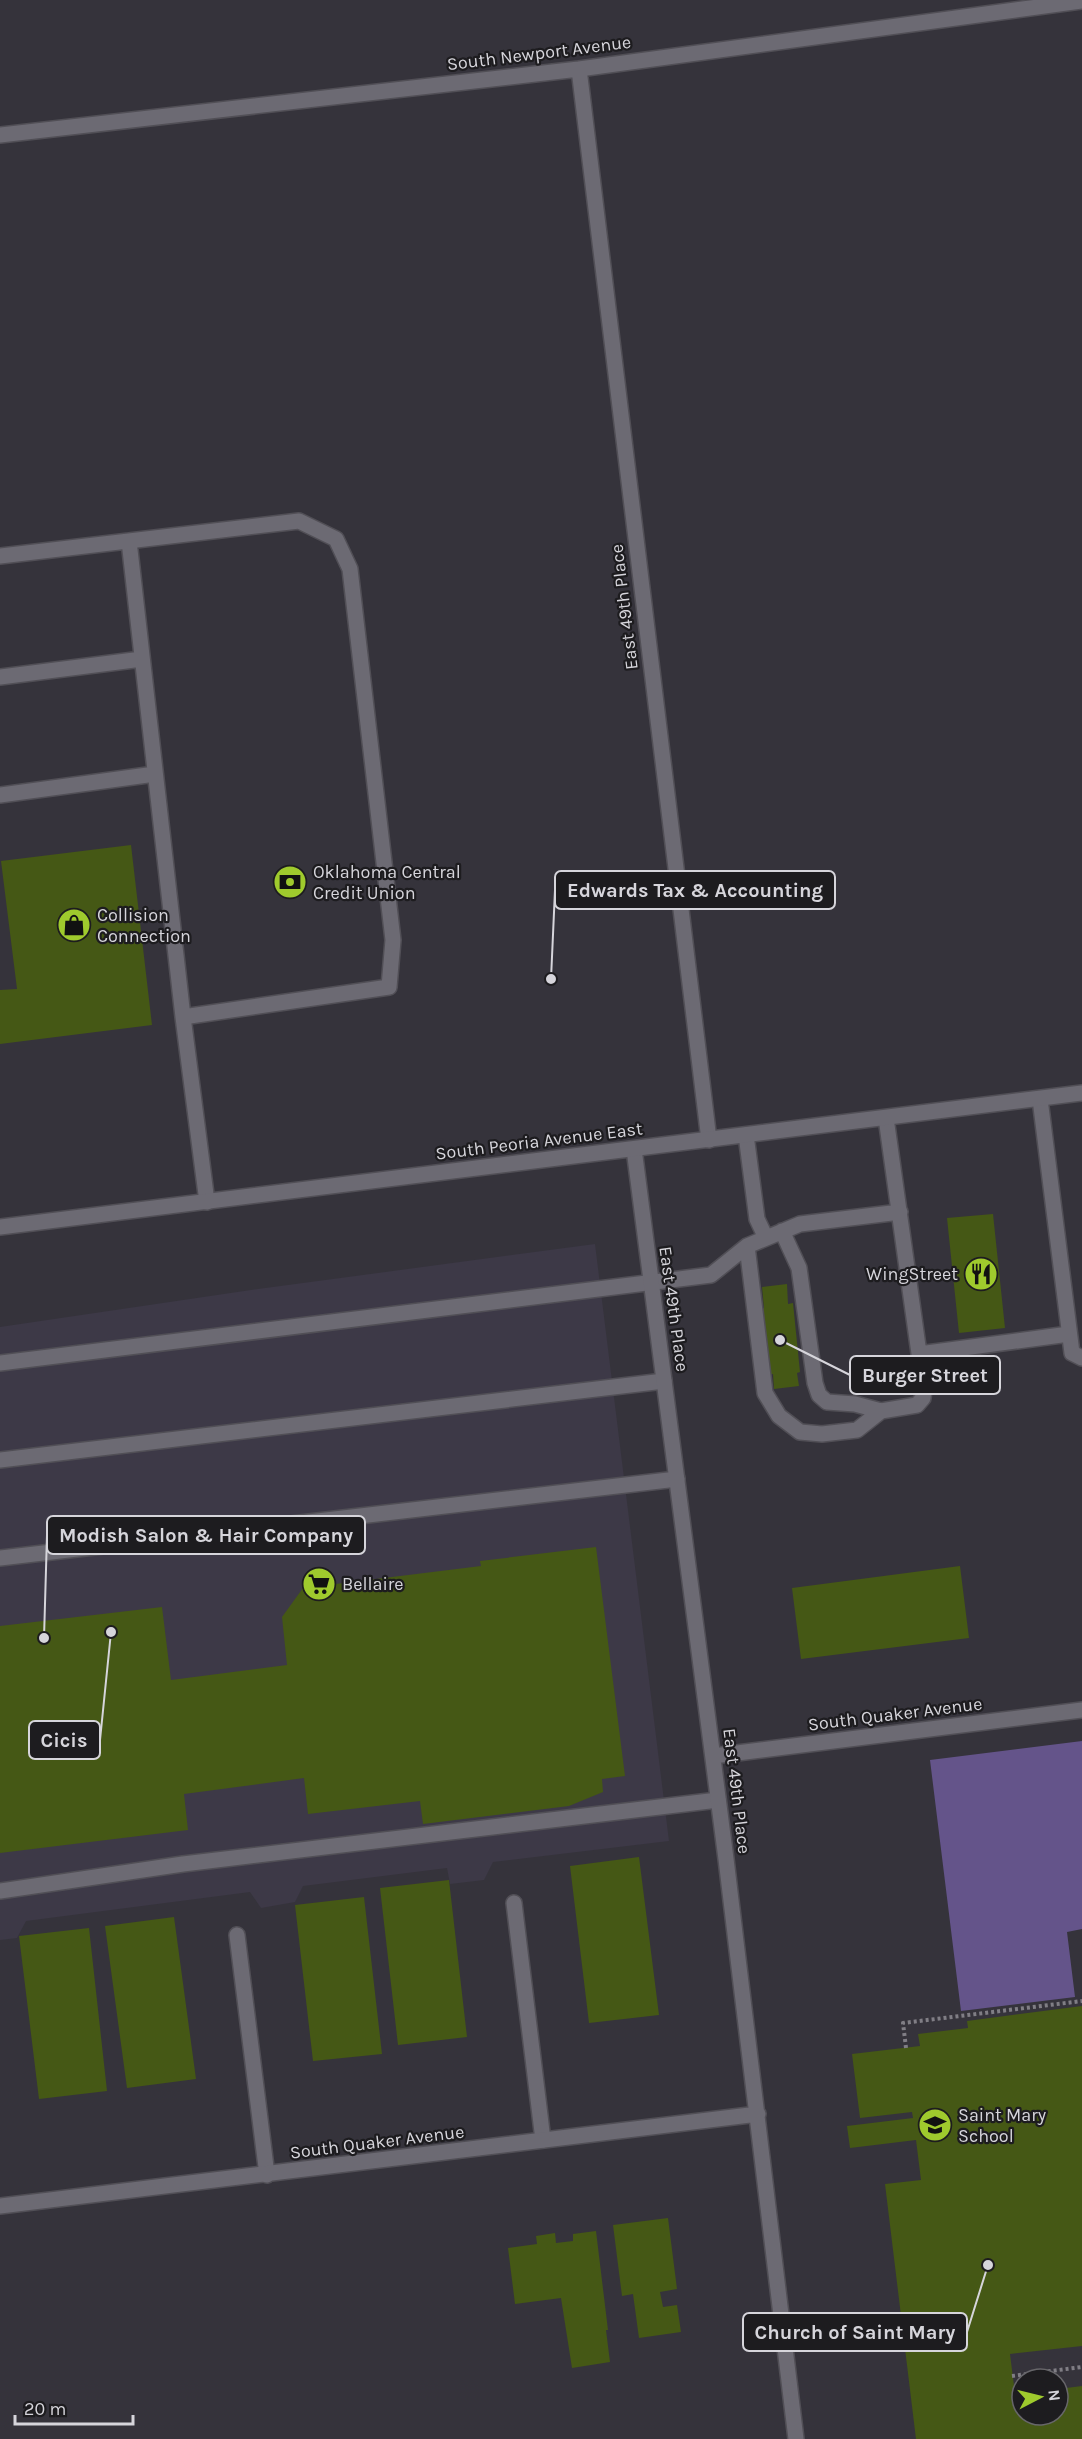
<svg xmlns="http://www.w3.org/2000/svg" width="1082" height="2439" font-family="Karla,sans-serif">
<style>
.built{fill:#3d3947}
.green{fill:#64548a}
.building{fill:#455815}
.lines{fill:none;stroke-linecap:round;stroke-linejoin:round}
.lane-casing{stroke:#514f56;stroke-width:18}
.street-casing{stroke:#514f56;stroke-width:18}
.secondary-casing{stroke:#514f56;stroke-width:18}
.path{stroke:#807e85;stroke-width:4;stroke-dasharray:3 3;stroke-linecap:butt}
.lane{stroke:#6c6a73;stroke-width:15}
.street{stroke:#6c6a73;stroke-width:15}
.secondary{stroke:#6c6a73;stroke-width:15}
.labels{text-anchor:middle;stroke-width:4.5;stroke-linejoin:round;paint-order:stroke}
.street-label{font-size:18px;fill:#d6d5db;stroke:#1d1c1f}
.poi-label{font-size:18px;fill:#d6d5db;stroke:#1d1c1f;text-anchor:start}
.leader{fill:none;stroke:#d6d5db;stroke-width:2}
.callout-dot{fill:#d6d5db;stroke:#1d1c1f;stroke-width:2}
.callout{fill:#1d1c1f;stroke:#d6d5db;stroke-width:2}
.callout-label{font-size:20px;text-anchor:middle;font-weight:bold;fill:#d6d5db}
</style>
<rect width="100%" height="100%" fill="#35333b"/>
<path class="built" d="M595 1244 669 1841 493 1862 484 1880 450 1884 447 1868 303 1886 295 1902 261 1908 250 1892 26 1921 17 1938 0 1940V1327L258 1289Z"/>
<path class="green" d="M1082 1741V1929L1067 1932 1075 1997 961 2011 930 1760Z"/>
<path class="building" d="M131 845 152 1025 0 1044V990L17 989 1 861Z
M993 1214 1005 1328 959 1333 947 1218Z
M787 1284 788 1304 793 1303 800 1372 797 1373 799 1386 774 1389 773 1374 768 1375 760 1309 764 1308 762 1287Z
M596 1547 625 1776 602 1779 603 1792 569 1806 423 1824 420 1801 308 1814 304 1778 184 1794 188 1830 0 1853V1626L162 1607 171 1680 287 1665 282 1617 303 1588 481 1566 480 1561Z
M960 1566 969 1638 801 1659 792 1588Z
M639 1857 659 2015 589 2023 570 1866Z
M449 1880 467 2037 398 2045 380 1888Z
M364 1897 382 2054 313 2061 295 1905Z
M174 1917 196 2079 127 2088 105 1926Z
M89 1928 107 2091 39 2099 19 1936Z
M1082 2006V2346L1010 2354 1015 2394 1022 2393V2415H1058V2389L1082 2386V2439H916L885 2184 921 2180 916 2140 850 2148 847 2126 913 2118 912 2112 860 2118 852 2054 920 2046 918 2034 968 2028 967 2021Z
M668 2218 677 2289 660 2292 663 2307 677 2305 681 2332 639 2338 633 2294 622 2296 613 2225Z
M596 2231 608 2330H606L610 2362 572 2368 561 2298 515 2304 508 2248 537 2244 536 2236 555 2233 556 2243 573 2241V2234Z"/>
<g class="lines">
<defs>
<path id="lane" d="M129 541 183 1017
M0 556 299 521 336 539 350 569 393 940 389 987 183 1017 207 1202
M0 677 142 659
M0 795 155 774
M1040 1099 1072 1353 1082 1358
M746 1135 757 1219 766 1238
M782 1231 799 1268 815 1383 819 1395 827 1402 855 1404 881 1411 917 1405 923 1398 924 1389 886 1118
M747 1246 765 1393 779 1416 800 1432 822 1434 857 1430 881 1411
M919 1354 1069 1334
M0 1363 711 1275 747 1246 800 1224 900 1212
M0 1460 664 1381
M0 1558 677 1479
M0 1891 183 1864 718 1800
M514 1903 543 2140
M237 1935 267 2175"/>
<path id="street" d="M579 69 709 1140
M0 135 579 69 1082 1
M634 1149 726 1859 796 2439
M713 1756 1082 1710
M0 2206 758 2114"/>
<path id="secondary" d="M0 1227 1082 1093"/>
</defs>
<use href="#lane" class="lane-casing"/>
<use href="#street" class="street-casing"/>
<use href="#secondary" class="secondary-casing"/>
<path class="path" d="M906 2048 903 2023 1082 2001
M1012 2376 1082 2367"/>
<use href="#lane" class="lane"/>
<use href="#street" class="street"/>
<use href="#secondary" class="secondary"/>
</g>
<defs>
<symbol id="bank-disc" viewBox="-11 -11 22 22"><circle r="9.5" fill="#9fca2d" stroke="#1d1c1f"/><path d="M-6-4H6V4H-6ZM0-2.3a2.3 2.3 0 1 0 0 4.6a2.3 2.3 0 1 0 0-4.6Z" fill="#111"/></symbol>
<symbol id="shop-disc" viewBox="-11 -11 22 22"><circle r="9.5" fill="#9fca2d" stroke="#1d1c1f"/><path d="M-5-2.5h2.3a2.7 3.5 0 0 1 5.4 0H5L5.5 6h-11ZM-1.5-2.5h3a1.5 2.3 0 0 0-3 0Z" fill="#111"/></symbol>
<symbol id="restaurant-disc" viewBox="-11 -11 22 22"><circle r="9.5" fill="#9fca2d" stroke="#1d1c1f"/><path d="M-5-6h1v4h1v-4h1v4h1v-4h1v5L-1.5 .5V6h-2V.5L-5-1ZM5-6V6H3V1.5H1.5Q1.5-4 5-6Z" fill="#111"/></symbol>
<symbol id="supermarket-disc" viewBox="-11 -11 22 22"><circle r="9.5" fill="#9fca2d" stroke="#1d1c1f"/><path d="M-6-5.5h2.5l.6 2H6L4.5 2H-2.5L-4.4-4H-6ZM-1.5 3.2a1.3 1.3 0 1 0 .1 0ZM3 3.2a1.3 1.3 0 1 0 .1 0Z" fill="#111"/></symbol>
<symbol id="school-disc" viewBox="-11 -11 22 22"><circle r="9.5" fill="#9fca2d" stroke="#1d1c1f"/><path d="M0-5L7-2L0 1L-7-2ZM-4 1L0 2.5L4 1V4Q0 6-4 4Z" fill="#111"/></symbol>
</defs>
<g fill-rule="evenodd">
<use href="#bank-disc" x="271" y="863" width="38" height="38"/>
<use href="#shop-disc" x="55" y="906" width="38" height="38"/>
<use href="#restaurant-disc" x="962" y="1255" width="38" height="38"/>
<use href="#supermarket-disc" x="300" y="1565" width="38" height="38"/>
<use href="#school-disc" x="916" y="2106" width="38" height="38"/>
</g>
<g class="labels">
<g class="street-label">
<text transform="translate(539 53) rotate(-7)" y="6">South Newport Avenue</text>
<text transform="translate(624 607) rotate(-97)" y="6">East 49th Place</text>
<text transform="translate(539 1141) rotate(-7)" y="6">South Peoria Avenue East</text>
<text transform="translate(674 1309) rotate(82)" y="6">East 49th Place</text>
<text transform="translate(895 1714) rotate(-7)" y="6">South Quaker Avenue</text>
<text transform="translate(737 1791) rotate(83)" y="6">East 49th Place</text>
<text transform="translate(377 2142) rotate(-7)" y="6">South Quaker Avenue</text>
</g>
<g class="poi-label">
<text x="313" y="878">Oklahoma Central<tspan x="313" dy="21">Credit Union</tspan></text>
<text x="97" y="921">Collision<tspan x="97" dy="21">Connection</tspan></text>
<text x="958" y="1280" text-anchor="end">WingStreet</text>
<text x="342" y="1590">Bellaire</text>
<text x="958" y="2121">Saint Mary<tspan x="958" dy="21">School</tspan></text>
</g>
</g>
<path class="leader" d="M551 979L555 890M780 1340L850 1375M44 1638L47 1535M111 1632L100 1740M988 2265L967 2332"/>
<g class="callout-dot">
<circle cx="551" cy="979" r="6"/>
<circle cx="780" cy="1340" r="6"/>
<circle cx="44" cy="1638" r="6"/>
<circle cx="111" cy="1632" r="6"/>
<circle cx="988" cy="2265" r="6"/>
</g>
<g class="callout">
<rect x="555" y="871" width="280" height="38" rx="6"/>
<rect x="850" y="1356" width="150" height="38" rx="6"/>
<rect x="47" y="1516" width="318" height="38" rx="6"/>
<rect x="29" y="1721" width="71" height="38" rx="6"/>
<rect x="743" y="2313" width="224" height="38" rx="6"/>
</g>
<g class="callout-label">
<text x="695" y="897">Edwards Tax &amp; Accounting</text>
<text x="925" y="1382">Burger Street</text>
<text x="206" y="1542">Modish Salon &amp; Hair Company</text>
<text x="64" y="1747">Cicis</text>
<text x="855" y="2339">Church of Saint Mary</text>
</g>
<g transform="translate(1040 2397) rotate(83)"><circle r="28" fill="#1d1c1f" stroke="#67666a" stroke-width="1.5"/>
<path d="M0-4.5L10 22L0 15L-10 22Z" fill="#9fca2d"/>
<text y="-9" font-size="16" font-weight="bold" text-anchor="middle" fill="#d6d5db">N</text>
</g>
<path d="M15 2415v9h118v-9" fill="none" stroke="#d6d5db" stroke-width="3"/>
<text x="24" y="2415" font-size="18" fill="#d6d5db" stroke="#1d1c1f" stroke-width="4.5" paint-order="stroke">20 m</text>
</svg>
